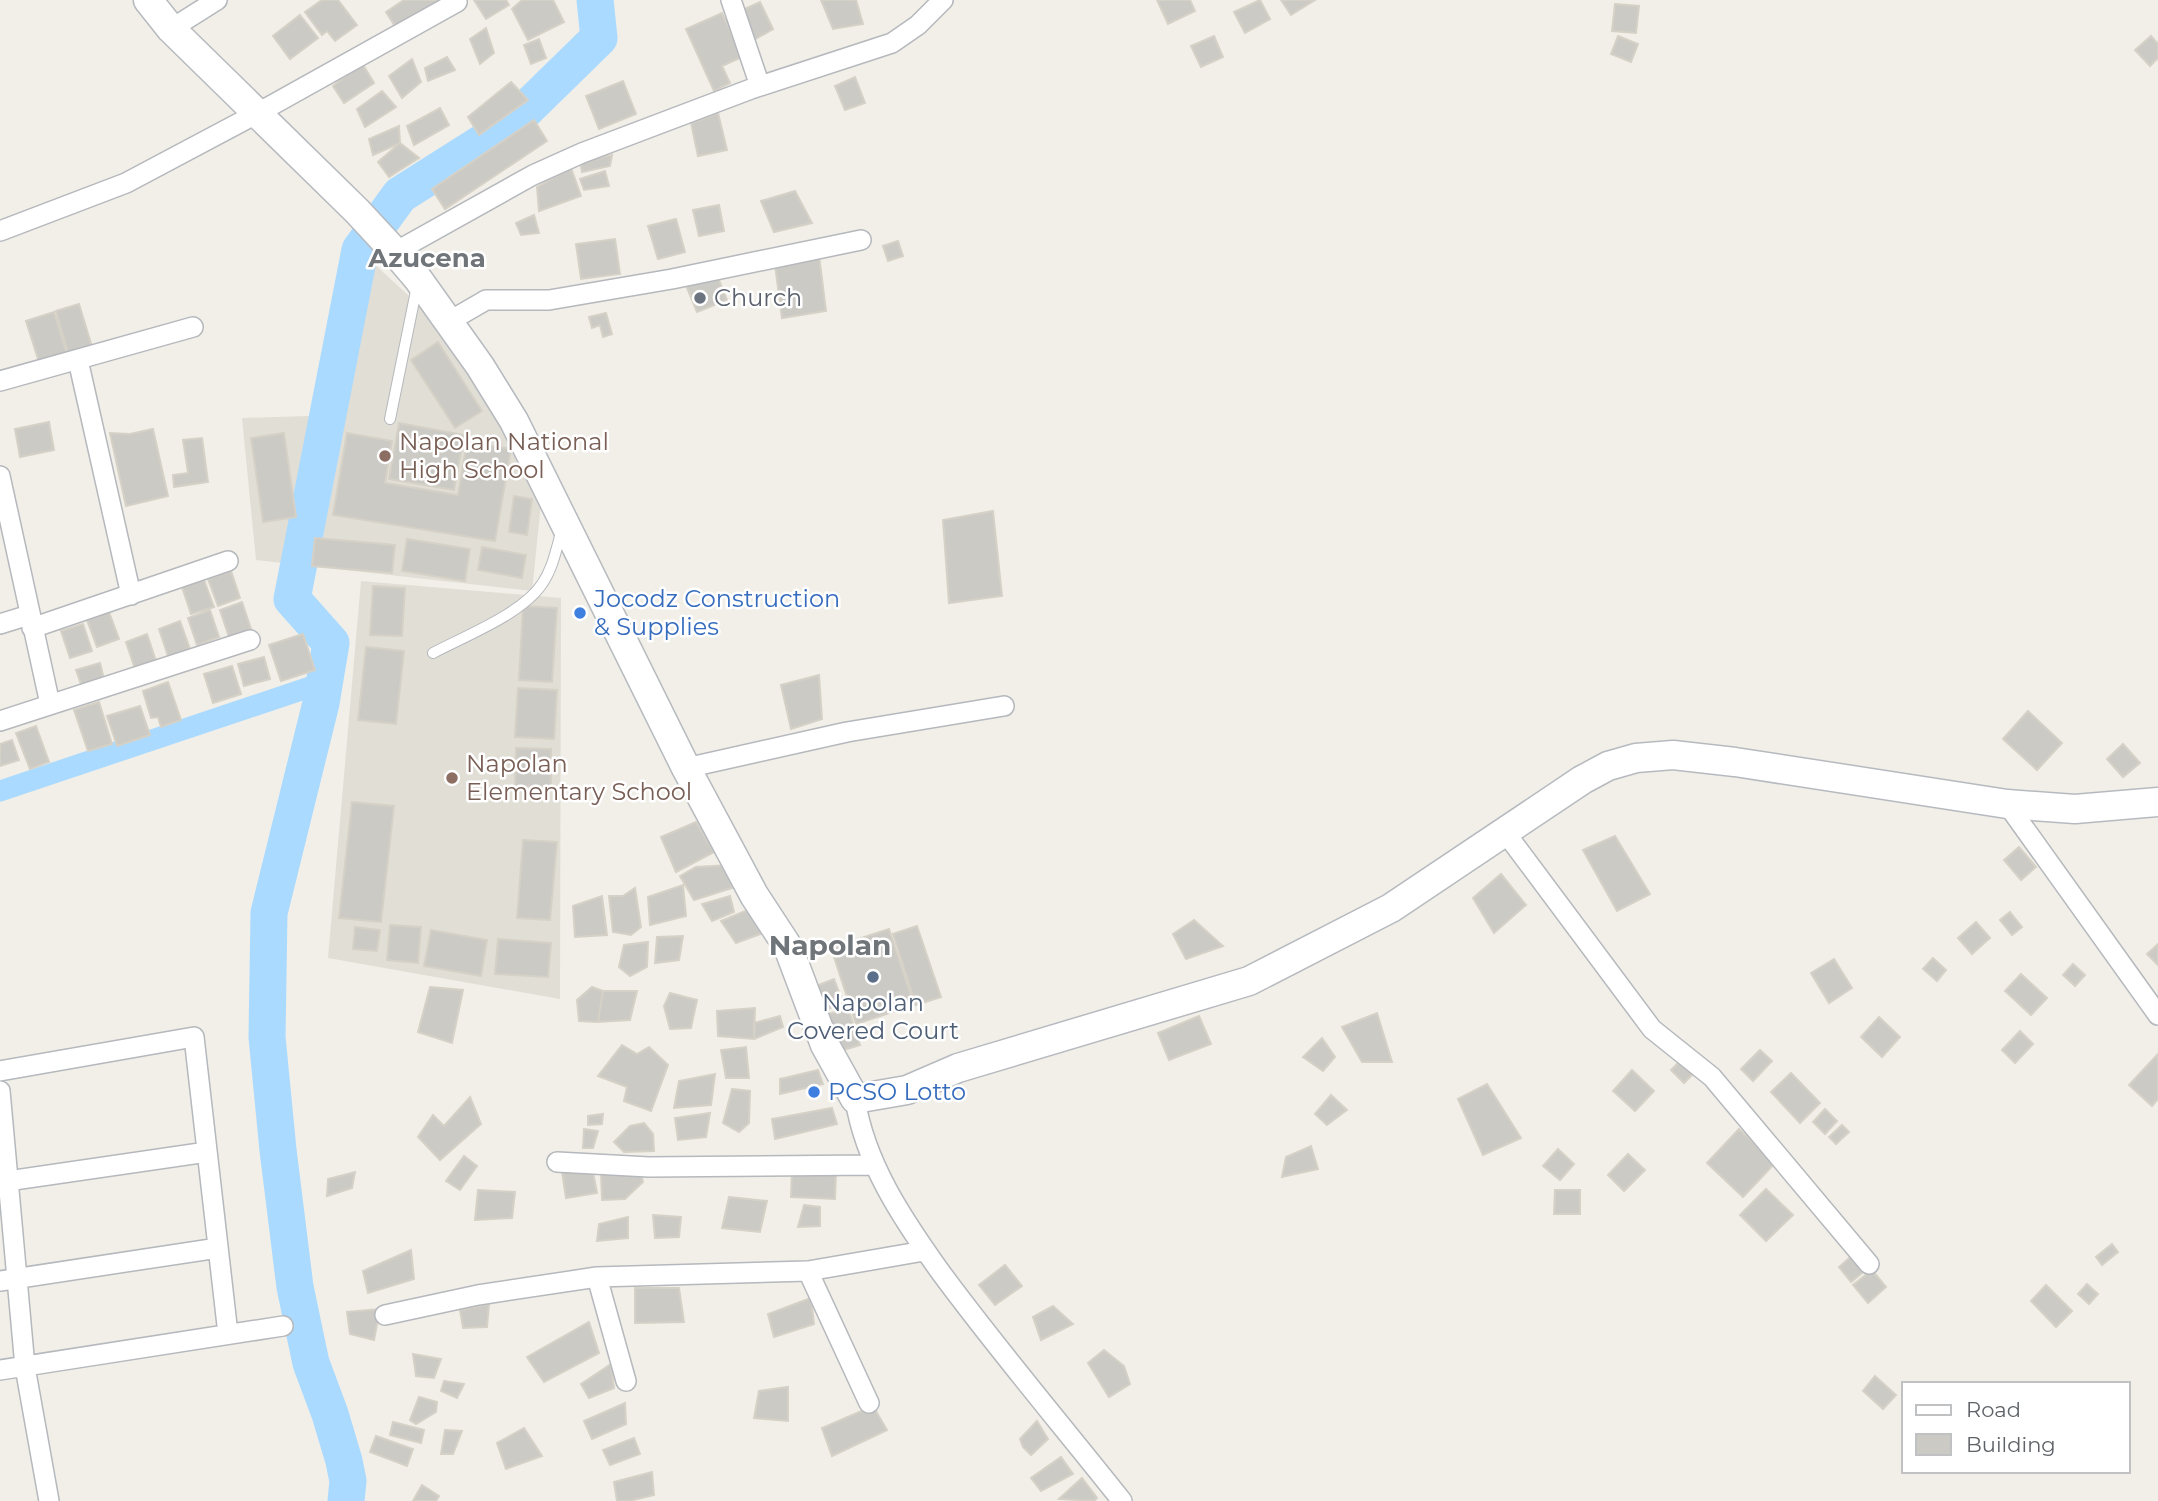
<svg xmlns="http://www.w3.org/2000/svg" width="2158" height="1501" font-family="Montserrat,sans-serif">
<style>
.education{fill:#e1ded6}
.lines{fill:none;stroke-linecap:round;stroke-linejoin:round}
.canal{stroke:#aadaff;stroke-width:21}
.river{stroke:#aadaff;stroke-width:37}
.building{fill:#cccac5;stroke:#d6d1c6;stroke-width:2}
.lane-casing{stroke:#b5b8bc;stroke-width:12}
.street-casing{stroke:#b5b8bc;stroke-width:22}
.secondary-casing{stroke:#b6babf;stroke-width:31}
.lane{stroke:#fff;stroke-width:10}
.street{stroke:#fff;stroke-width:19}
.secondary{stroke:#fff;stroke-width:28}
.worship-dot{fill:#6b7280;stroke:#fff;stroke-width:2.5}
.education-dot{fill:#8d6e63;stroke:#fff;stroke-width:2.5}
.shop-dot{fill:#3f7fe0;stroke:#fff;stroke-width:2.5}
.service-dot{fill:#5c6f8a;stroke:#fff;stroke-width:2.5}
.labels{text-anchor:middle;stroke-width:5;stroke-linejoin:round;paint-order:stroke}
.worship-label{font-size:24px;fill:#5b616d;stroke:#fff;text-anchor:start}
.education-label{font-size:24px;fill:#785e54;stroke:#fff;text-anchor:start}
.shop-label{font-size:24px;fill:#366cbe;stroke:#fff;text-anchor:start}
.service-label{font-size:24px;fill:#4e5e75;stroke:#fff}
.neighbourhood-label{font-size:26px;font-weight:bold;fill:#70757a;stroke:#fff}
.quarter-label{font-size:28px;font-weight:bold;fill:#70757a;stroke:#fff}
</style>
<rect width="100%" height="100%" fill="#f1efe8"/>
<path class="education" d="M371 261 435 320 499 404 542 494 532 591 256 560 242 418 339 415Z
M361 581 561 598 560 999 328 958Z"/>
<g class="lines">
<path class="canal" d="M0 791 325 682"/>
<path class="river" d="M346 1501 348 1481 344 1461 330 1414 311 1363 295 1287 278 1150 267 1037 269 913 321 703 331 643 292 599 360 250 400 195 509 126 599 38 595 0"/>
</g>
<path class="building" d="M322 0H338L357 25 335 41 327 31 322 35 305 12Z
M404 0H447L398 31 386 12Z
M474 0H506L509 5 486 19Z
M522 0H553L564 22 528 40 512 9Z
M821 0H856L863 24 833 29Z
M1157 0H1190L1195 11 1168 24Z
M1260 0 1270 19 1245 33 1234 12Z
M1281 0H1315L1291 15Z
M760 2 773 29 754 40 738 12Z
M1615 4 1639 6 1636 33 1612 31Z
M722 13 742 57 722 66 730 83 714 91 686 29Z
M300 15 318 38 290 59 273 36Z
M486 28 494 53 480 64 470 39Z
M1214 36 1223 57 1201 67 1191 46Z
M1618 36 1638 44 1631 62 1611 54Z
M2151 36 2158 44V58L2150 66 2135 50Z
M539 39 546 58 531 64 524 45Z
M447 57 455 70 428 81 425 68Z
M412 59 421 82 402 98 389 76Z
M362 63 374 83 344 103 333 86Z
M855 77 865 103 845 110 835 86Z
M623 81 636 114 599 129 586 96Z
M511 82 528 100 479 135 468 117Z
M382 91 396 107 365 127 357 109Z
M440 108 449 125 414 145 407 126Z
M718 113 727 150 698 156 691 123Z
M534 120 547 141 445 209 432 189Z
M399 126 400 143 373 155 369 139Z
M400 143 419 158 389 177 378 162Z
M612 155 610 166 582 172 580 161Z
M571 168 581 196 539 211 537 187Z
M605 171 609 186 584 190 580 179Z
M795 191 812 223 774 232 761 201Z
M719 205 724 231 699 236 693 210Z
M534 215 539 233 521 235 516 223Z
M676 219 685 252 658 259 648 226Z
M615 239 620 274 581 279 576 244Z
M898 241 903 256 888 261 883 246Z
M819 255 826 311 782 318 775 265Z
M715 270 727 300 697 312 685 283Z
M79 304 93 350 69 357 56 311Z
M54 312 67 354 39 362 26 321Z
M606 313 612 334 603 337 600 325 592 328 589 317Z
M438 342 482 411 455 428 411 360Z
M49 422 54 450 20 457 15 429Z
M399 423 464 435 454 490 389 479Z
M153 429 168 496 126 506 110 433 130 434Z
M284 433 296 517 263 522 251 438Z
M347 433 392 441 385 483 458 495 467 442 511 449 495 541 333 515Z
M202 438 208 482 174 487 173 475 188 473 183 440Z
M514 496 532 499 527 535 509 532Z
M993 511 1002 596 949 603 943 520Z
M315 538 395 545 392 573 312 566Z
M407 539 470 549 465 581 402 571Z
M482 547 526 555 522 578 478 570Z
M231 571 240 598 218 606 208 579Z
M204 580 214 607 191 614 182 587Z
M373 586 405 588 402 636 370 635Z
M242 602 251 629 229 637 220 610Z
M523 606 557 608 552 682 519 680Z
M210 610 219 637 197 645 188 618Z
M109 612 119 639 97 647 87 620Z
M180 621 190 649 168 656 159 629Z
M83 624 92 651 70 658 61 631Z
M147 634 156 661 135 669 126 642Z
M303 634 315 670 281 681 269 645Z
M366 647 404 651 396 724 358 720Z
M264 657 270 679 244 686 238 664Z
M100 663 105 683 83 690 76 670Z
M232 666 241 694 213 703 204 674Z
M819 675 822 719 791 729 781 685Z
M168 682 181 720 161 727 158 717 151 718 143 691Z
M518 688 557 690 554 739 515 737Z
M99 702 112 744 88 751 74 710Z
M140 706 150 735 117 746 107 716Z
M2028 711 2062 743 2037 770 2003 739Z
M36 726 49 762 30 769 16 733Z
M12 740 19 760 0 766V744Z
M2123 744 2140 763 2123 777 2107 759Z
M516 748 551 749V787L515 786Z
M352 802 394 806 381 922 339 918Z
M696 822 714 852 676 872 661 837Z
M1615 836 1650 894 1617 911 1583 850Z
M523 840 557 842 550 920 517 918Z
M2019 847 2036 867 2021 880 2004 860Z
M729 865 732 888 694 900 680 876 696 867Z
M1501 874 1526 905 1494 933 1473 898Z
M683 885 686 916 650 925 648 897Z
M635 888 641 927 631 935 613 932 609 896H623Z
M602 896 607 935 575 937 573 906Z
M730 896 734 912 712 921 702 904Z
M755 907 763 933 736 943 721 921Z
M2010 912 2022 927 2012 935 2000 920Z
M1194 920 1223 946 1186 959 1173 934Z
M1976 922 1990 938 1972 954 1958 938Z
M390 925 421 927 418 963 387 960Z
M917 926 941 997 916 1005 893 934Z
M355 927 380 930 377 951 353 949Z
M889 929 914 1005 856 1024 831 948Z
M431 930 487 940 481 976 424 966Z
M683 936 679 960 655 963 657 937Z
M498 939 551 943 548 977 495 974Z
M648 942 647 967 630 976 619 967 624 945Z
M2158 944V965L2147 954Z
M1933 958 1946 970 1937 981 1923 969Z
M1834 959 1852 988 1829 1003 1811 973Z
M2073 964 2085 975 2075 986 2063 975Z
M2021 974 2047 998 2031 1015 2005 991Z
M834 979 843 1003 825 1010 816 986Z
M430 987 463 990 452 1043 418 1032Z
M592 987 603 991 598 1022 579 1021 577 1000Z
M603 991H637L630 1020 598 1022Z
M670 993 697 1000 691 1028 670 1029 664 1006Z
M755 1008 754 1039 718 1036 717 1011Z
M848 1008 860 1045 840 1051 829 1014Z
M1377 1013 1392 1062H1362L1342 1027Z
M780 1016 783 1027 754 1039V1023Z
M1199 1016 1211 1044 1169 1060 1158 1033Z
M1879 1017 1900 1037 1882 1057 1861 1037Z
M2020 1031 2033 1044 2015 1063 2002 1050Z
M1322 1038 1335 1057 1323 1071 1303 1057Z
M622 1045 637 1054 649 1047 668 1065 651 1111 624 1101 627 1087 598 1076Z
M746 1047 749 1078H726L721 1050Z
M1760 1050 1772 1061 1753 1081 1741 1069Z
M2158 1054V1099L2152 1106 2129 1085Z
M1681 1060 1694 1073 1684 1083 1671 1070Z
M818 1070 823 1084 780 1094V1079Z
M1632 1070 1654 1091 1635 1111 1613 1091Z
M1791 1073 1820 1103 1800 1123 1771 1092Z
M715 1074 711 1105 674 1108 679 1081Z
M1487 1084 1521 1138 1483 1155 1458 1099Z
M732 1089 750 1091 749 1123 739 1132 723 1123Z
M1331 1095 1347 1110 1327 1125 1315 1114Z
M470 1097 481 1124 440 1160 418 1137 433 1115 444 1126Z
M832 1108 837 1124 775 1139 772 1119Z
M1825 1109 1837 1121 1825 1134 1813 1122Z
M710 1113 706 1137 678 1140 675 1118Z
M603 1114 602 1124 588 1125V1116Z
M644 1123 653 1134 654 1151 624 1152 614 1142 630 1126Z
M1842 1125 1849 1132 1836 1144 1829 1137Z
M584 1129 598 1131 593 1148H583Z
M1739 1129 1775 1163 1743 1197 1707 1163Z
M1311 1146 1318 1169 1282 1177 1286 1157Z
M1558 1149 1574 1164 1560 1180 1543 1166Z
M1628 1154 1645 1170 1624 1191 1608 1175Z
M464 1156 477 1166 460 1190 446 1181Z
M592 1167 597 1193 566 1198 562 1172Z
M792 1169 836 1171 835 1199 791 1197Z
M640 1171 643 1182 625 1199 602 1200 601 1174Z
M355 1172 352 1188 327 1196 328 1179Z
M1766 1189 1793 1215 1766 1241 1740 1215Z
M478 1190 515 1192 512 1218 475 1220Z
M1555 1190H1580V1214H1554Z
M729 1197 767 1201 760 1232 722 1228Z
M804 1205 820 1207V1226L798 1227Z
M653 1215 681 1217 679 1237 655 1238Z
M628 1217V1238L597 1241 599 1224Z
M2112 1244 2118 1252 2102 1265 2096 1257Z
M411 1250 414 1279 368 1293 363 1271Z
M1855 1253 1868 1268 1851 1282 1839 1267Z
M1005 1265 1022 1286 995 1305 979 1285Z
M1872 1270 1886 1287 1868 1303 1853 1285Z
M2087 1284 2098 1294 2089 1304 2078 1294Z
M2046 1285 2072 1311 2056 1327 2031 1301Z
M635 1288H679L684 1322 635 1323Z
M811 1298 814 1324 774 1337 768 1314Z
M489 1304 487 1327 463 1328 460 1310Z
M1053 1306 1073 1324 1041 1340 1033 1317Z
M380 1309 374 1340 350 1334 347 1312Z
M589 1322 599 1353 544 1382 527 1357Z
M1104 1350 1124 1366 1130 1384 1109 1397 1088 1363Z
M413 1354 441 1359 434 1378 416 1376Z
M611 1364 614 1388 589 1398 581 1384Z
M1875 1376 1896 1395 1883 1409 1863 1391Z
M444 1381 464 1384 457 1398 441 1391Z
M788 1387V1421L754 1418 759 1391Z
M419 1397 437 1402 436 1412 416 1424 410 1420Z
M625 1403 626 1424 592 1439 584 1421Z
M873 1406 887 1430 832 1456 822 1428Z
M1037 1421 1048 1439 1031 1455 1023 1447 1020 1439Z
M393 1422 424 1430 421 1443 390 1435Z
M524 1428 542 1456 506 1469 497 1443Z
M445 1430 462 1431 453 1454H441Z
M376 1436 413 1449 407 1466 370 1452Z
M634 1438 640 1454 610 1465 603 1450Z
M1061 1457 1073 1474 1041 1491 1031 1478Z
M652 1472 654 1495 629 1501H617L614 1482Z
M1082 1478 1097 1498 1094 1501 1059 1499Z
M422 1485 439 1496 436 1501H413Z"/>
<g class="lines">
<defs>
<path id="lane" d="M390 419 417 286
M433 653C465 636 522 614 542 584 553 568 556 550 561 533"/>
<path id="street" d="M731 0 760 86
M171 29 217 0
M0 231 126 183 256 114 457 2
M395 252 533 175 582 153 751 89 892 43 918 25 943 0
M448 322 486 300H549L672 279 861 240
M78 360 131 595
M0 381 193 327
M0 476 50 704
M0 624 29 615
M32 628 228 561
M0 721 250 640
M686 768 847 732 1004 706
M2007 804 2158 1015
M1505 832 1652 1029 1712 1077 1869 1264
M0 1071 194 1037 228 1334
M0 1091 25 1367 49 1501
M855 1099C865 1163 902 1218 939 1270 997 1349 1061 1424 1122 1501
M557 1162 649 1167 874 1165
M0 1182 207 1152
M808 1271 869 1403
M597 1277 626 1381
M0 1281 218 1248
M385 1315 478 1295 597 1277 808 1271 924 1251
M0 1370 283 1326"/>
<path id="secondary" d="M148 0 171 29 357 211 395 252 418 279 480 366 514 421 686 768 754 895 788 947 825 1045 855 1099 907 1090 958 1068 1249 981 1391 908 1582 780 1608 766 1636 758 1673 755 1735 762 2007 804 2075 809 2158 802"/>
</defs>
<use href="#lane" class="lane-casing"/>
<use href="#street" class="street-casing"/>
<use href="#secondary" class="secondary-casing"/>
<use href="#lane" class="lane"/>
<use href="#street" class="street"/>
<use href="#secondary" class="secondary"/>
</g>
<circle class="worship-dot" cx="700" cy="298" r="7"/>
<g class="education-dot">
<circle cx="385" cy="456" r="7"/>
<circle cx="452" cy="778" r="7"/>
</g>
<g class="shop-dot">
<circle cx="580" cy="613" r="7"/>
<circle cx="814" cy="1092" r="7"/>
</g>
<circle class="service-dot" cx="873" cy="977" r="7"/>
<g class="labels">
<g class="worship-label">
<text x="714" y="306">Church</text>
</g>
<g class="education-label">
<text x="399" y="450">Napolan National<tspan x="399" dy="28">High School</tspan></text>
<text x="466" y="772">Napolan<tspan x="466" dy="28">Elementary School</tspan></text>
</g>
<g class="shop-label">
<text x="594" y="607">Jocodz Construction<tspan x="594" dy="28">&amp; Supplies</tspan></text>
<text x="828" y="1100">PCSO Lotto</text>
</g>
<g class="service-label">
<text x="873" y="1011">Napolan<tspan x="873" dy="28">Covered Court</tspan></text>
</g>
<g class="neighbourhood-label">
<text x="427" y="267">Azucena</text>
</g>
<g class="quarter-label">
<text x="830" y="955">Napolan</text>
</g>
</g>
<rect x="1902" y="1382" width="228" height="91" fill="#ffffff" stroke="#bfc1c3" stroke-width="2"/>
<rect x="1916" y="1405" width="35" height="10" fill="#ffffff" stroke="#bfc1c3" stroke-width="2"/>
<text x="1966" y="1417" font-size="21" fill="#5f6368">Road</text>
<rect x="1916" y="1434" width="35" height="21" fill="#cccac5" stroke="#bfc1c3" stroke-width="2"/>
<text x="1966" y="1452" font-size="21" fill="#5f6368">Building</text>
</svg>
